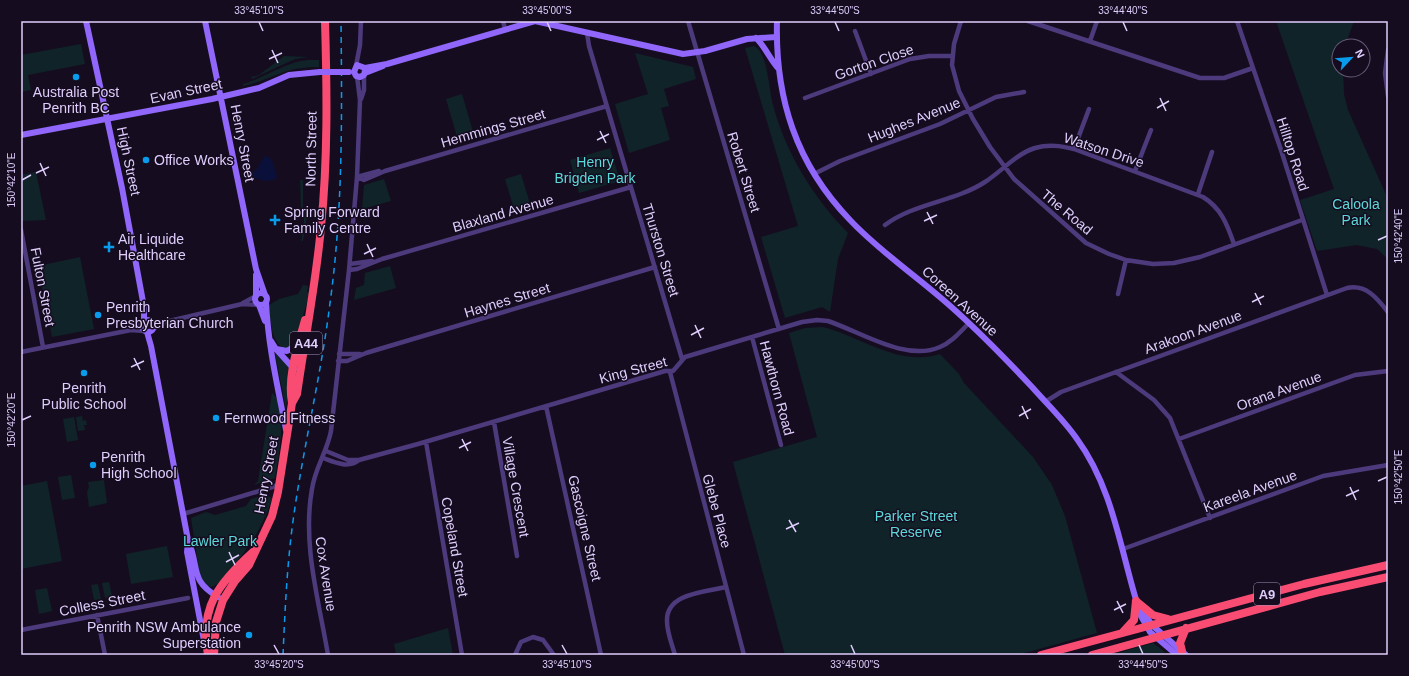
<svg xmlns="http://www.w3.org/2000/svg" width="1409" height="676" font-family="Helvetica,sans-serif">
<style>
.green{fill:#102329}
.water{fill:#0b103a}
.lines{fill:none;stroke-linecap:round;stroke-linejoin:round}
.street{stroke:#4d3a7c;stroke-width:4.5}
.secondary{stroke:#9067fa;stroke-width:6}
.highway{stroke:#f94c73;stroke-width:8}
.rail{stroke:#099ced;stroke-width:1.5;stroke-dasharray:6 5;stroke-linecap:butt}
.secondary-bridge{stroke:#9067fa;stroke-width:6}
.ticks{fill:none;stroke:#dfcdfd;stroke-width:1.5}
.poi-dot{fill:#099ced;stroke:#150d1f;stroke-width:1.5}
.labels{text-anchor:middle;stroke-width:3;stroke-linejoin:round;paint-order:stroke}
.shield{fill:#150d1f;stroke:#a293ba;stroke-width:1}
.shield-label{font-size:13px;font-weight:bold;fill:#dfcdfd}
.street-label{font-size:14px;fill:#dfcdfd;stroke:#150d1f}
.poi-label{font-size:14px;fill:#dfcdfd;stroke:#150d1f;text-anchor:start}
.park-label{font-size:14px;fill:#5cd9da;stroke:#150d1f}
.neatline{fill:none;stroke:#dfcdfd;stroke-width:1.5}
.ticks-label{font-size:10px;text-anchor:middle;fill:#dfcdfd}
</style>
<rect width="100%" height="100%" fill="#150d1f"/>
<path class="green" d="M1276 21H1354L1345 46H1339V70H1343L1344 94 1348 110 1388 199V259L1377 249 1356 245 1317 251 1300 200 1334 189Z
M81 44 85 64 28 75 31 90 21 92V55Z
M754 46C768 52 769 91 773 105 786 154 814 198 848 233L838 259 830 312 822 307 785 318 761 237 798 226 745 48Z
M635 53 693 67 696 79 664 89 669 106 661 108 670 140 629 153 615 104 648 94Z
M284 56 308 57 295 59 252 79 251 77 259 75Z
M308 60H319V67C286 66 273 79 243 86V84C265 78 285 62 308 60Z
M462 94 474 135 458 140 446 99Z
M610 148 620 181 579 193 570 160Z
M36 172 46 220 21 221V175Z
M521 174 531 207 515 212 505 179Z
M384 179 391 201 362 209 364 185Z
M300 180H303V209L308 210 303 241 300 240 302 239V229H304V210H301Z
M80 257 94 329 52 337 38 266Z
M390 266 396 288 354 300 356 288 364 285 365 273Z
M303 285 308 286 307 292 310 293 295 342 293 345 285 349C271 344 270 318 269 305L279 299 298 294Z
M823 327C862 337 898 367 940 354L959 374 964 383 1033 457 1052 485 1065 516 1097 633 1017 655H785L733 462 817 437 789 333 805 328Z
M276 353 291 369 286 409 275 354Z
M272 393C289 405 278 460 275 478L254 485 258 481Z
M82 416 83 421 86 420 87 425H84L85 430 78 431 76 417Z
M74 417 78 440 67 442 63 419Z
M71 475 75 498 62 500 58 477Z
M104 480 107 503 89 507 87 492 89 487 88 482Z
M47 481 62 561 21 569V486Z
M267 494 272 499C262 529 247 551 227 573 222 578 218 586 211 587L207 586 200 576 191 518 206 512 215 515 246 506 251 499Z
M167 546 173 577 131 584 126 554Z
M109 582 112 596 105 598 102 583Z
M98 584 101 599 94 600 91 585Z
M47 588 52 611 39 614 35 590Z
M448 628 453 655H396L394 644Z
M1153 643 1165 652 1162 655H1110Z"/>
<path class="water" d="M265 155 272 160 277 177 274 180 264 181 251 176V173L257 169Z"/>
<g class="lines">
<path class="street" d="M503 21 505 29
M688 21 779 329
M961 21 954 44 952 65 959 91 973 119 990 147 1014 179 1086 243 1109 254 1126 260 1153 264 1174 263 1200 257 1302 220
M1028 21 1200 78H1224L1253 68
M1237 21 1281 150 1327 295
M855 31 871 74
M587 33 589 46 682 359
M1090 41 1097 21
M1388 50 1385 73 1388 96
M356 66 360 45 361 21
M805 98 910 59 929 56H952
M361 99 364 90V75
M1074 149 1089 109
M1135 171 1151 130
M814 174 840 161 940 124 996 97 1024 92
M357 177 364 180 385 171 607 106
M357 177 379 171
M1198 194 1212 152
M885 225C914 203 954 202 985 182 1002 171 1016 154 1035 148 1049 144 1061 146 1074 149L1203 197C1221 208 1227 224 1234 244
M21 230 43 347
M350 264 372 261
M349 270 357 269 382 259 631 187
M1118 294 1126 260
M243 303 256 296
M152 322H165
M153 329 165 322 242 304 259 305
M131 330 144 331
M752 337 781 445
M21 352 131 330 142 324
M339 354H360
M338 361H347L366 353 655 267
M670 372 744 655
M1116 372 1154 400 1170 418 1210 518
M1045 402 1061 392 1347 288C1366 284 1377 298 1388 312
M546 406 601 655
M494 422 517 556
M1179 439 1355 375 1388 371
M426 442 462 655
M326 451 348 460H359
M323 458C334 462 348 469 359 460L418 444 665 371H673L685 357 802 322 817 320 828 321C861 332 906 362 940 347 952 342 960 332 969 323
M183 514 279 485
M1123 549 1323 476 1388 465
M97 615 105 655
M21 630 188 598
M328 655C319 601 302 544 312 489 315 468 327 452 331 431L349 270 357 177 360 100 357 76
M515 655 521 642 533 637 543 640 554 655
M675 655C672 644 667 633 667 621 666 593 706 592 726 587"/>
<path class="secondary" d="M86 21 122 188 144 307V322
M205 21 256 269 265 295
M777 21C775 98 796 164 850 220 877 249 911 272 941 298 973 325 1003 356 1032 387 1047 404 1064 420 1077 439 1115 491 1121 556 1141 616L1150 632 1177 655
M756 38C764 45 770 59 778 68
M365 68 387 64 535 21 683 54 705 51 747 39 776 37
M354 72 356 76 360 77 364 75 365 70
M354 72 357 65 365 68
M365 73 383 66
M21 135 212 99 259 88 289 75 320 72
M256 275V296
M255 299a6 6 0 1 1 12 0a6 6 0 1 1-12 0Z
M266 302C268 346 278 388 286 430
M259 305 265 321
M142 326a6 6 0 1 1 12 0a6 6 0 1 1-12 0Z
M147 332 151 346 188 540C200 568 189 580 218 597
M271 341 276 349 294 369
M276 349 287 351 298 344
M188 542 187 552 204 641
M1141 609 1152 625 1186 655"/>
<path class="highway" d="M292 403 297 394C305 338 316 283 321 227 328 159 327 89 325 21
M1136 601 1153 615 1168 619
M1123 632 1134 620 1136 601
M1182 651 1180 643 1186 628
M208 655C199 607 219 583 253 552
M214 655 216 622 223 600 235 581 249 565 272 516 278 492 292 403C287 376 298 346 305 320
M1041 655 1304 584 1388 565
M1092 655 1320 592 1388 577"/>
<path class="rail" d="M283 655C285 610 287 565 293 521 303 448 321 376 330 303 343 209 342 115 341 21"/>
<path class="secondary-bridge" d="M320 72H349"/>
</g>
<path class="ticks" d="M259 22 263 31M547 22 551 31M835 22 839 31M1123 22 1127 31M272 50 278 63M269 59 282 53M1160 98 1166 111M1157 108 1169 101M600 131 606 143M597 140 609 134M40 163 46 176M36 173 49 167M22 180 31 175M927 212 933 224M924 221 937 215M1378 240 1387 236M367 244 373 257M364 254 376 248M1255 293 1261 305M1252 302 1264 296M695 325 701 338M691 335 704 328M134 358 140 370M131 367 144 361M1022 406 1028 419M1019 416 1031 409M22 420 31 416M462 439 468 451M459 448 471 442M1378 481 1387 477M1350 487 1356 500M1346 496 1359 490M789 520 796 532M786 529 799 523M229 552 235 565M226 562 239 555M1117 601 1123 613M1114 610 1126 604M274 645 279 654M562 645 567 654M851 645 855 654M1139 645 1143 654"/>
<g class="poi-dot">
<circle cx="76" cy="77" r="4"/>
<circle cx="146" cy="160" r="4"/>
<path d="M273 214h4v4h4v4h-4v4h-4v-4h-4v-4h4z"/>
<path d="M107 241h4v4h4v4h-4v4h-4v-4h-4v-4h4z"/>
<circle cx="98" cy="315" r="4"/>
<circle cx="84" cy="373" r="4"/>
<circle cx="216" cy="418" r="4"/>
<circle cx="93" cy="465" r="4"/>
<circle cx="249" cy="635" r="4"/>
</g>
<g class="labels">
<g class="shield">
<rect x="290" y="332" width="32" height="22" rx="3"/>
<rect x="1254" y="583" width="26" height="22" rx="3"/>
</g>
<g class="shield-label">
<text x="306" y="348">A44</text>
<text x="1267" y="599">A9</text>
</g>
<g class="street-label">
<text transform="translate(874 62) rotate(-19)" y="5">Gorton Close</text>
<text transform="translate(186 91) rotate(-12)" y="5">Evan Street</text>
<text transform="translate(914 120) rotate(-22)" y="5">Hughes Avenue</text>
<text transform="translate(493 128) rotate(-16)" y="5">Hemmings Street</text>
<text transform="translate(243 143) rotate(79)" y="5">Henry Street</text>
<text transform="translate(311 149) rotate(-89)" y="5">North Street</text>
<text transform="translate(1104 150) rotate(18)" y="5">Watson Drive</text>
<text transform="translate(1293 154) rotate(72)" y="5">Hilltop Road</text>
<text transform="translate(129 161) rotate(78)" y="5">High Street</text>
<text transform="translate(744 172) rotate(73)" y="5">Robert Street</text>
<text transform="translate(1067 212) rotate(40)" y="5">The Road</text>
<text transform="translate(503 213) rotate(-16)" y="5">Blaxland Avenue</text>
<text transform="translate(661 250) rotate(73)" y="5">Thurston Street</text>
<text transform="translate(43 287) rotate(79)" y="5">Fulton Street</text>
<text transform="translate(507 300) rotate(-17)" y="5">Haynes Street</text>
<text transform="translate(960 301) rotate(42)" y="5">Coreen Avenue</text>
<text transform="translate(1193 332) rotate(-20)" y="5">Arakoon Avenue</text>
<text transform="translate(633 370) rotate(-15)" y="5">King Street</text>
<text transform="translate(777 388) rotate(75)" y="5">Hawthorn Road</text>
<text transform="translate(1279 391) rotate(-20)" y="5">Orana Avenue</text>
<text transform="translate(266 475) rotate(-79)" y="5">Henry Street</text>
<text transform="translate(516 487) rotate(80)" y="5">Village Crescent</text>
<text transform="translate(1250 491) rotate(-20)" y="5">Kareela Avenue</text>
<text transform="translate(717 511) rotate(75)" y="5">Glebe Place</text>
<text transform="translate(585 528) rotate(77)" y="5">Gascoigne Street</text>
<text transform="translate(455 547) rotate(80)" y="5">Copeland Street</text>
<text transform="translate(326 574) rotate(81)" y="5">Cox Avenue</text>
<text transform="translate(102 603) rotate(-11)" y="5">Colless Street</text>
</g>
<g class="poi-label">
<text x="76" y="97" text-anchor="middle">Australia Post<tspan x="76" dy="16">Penrith BC</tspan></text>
<text x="154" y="165">Office Works</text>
<text x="284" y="217">Spring Forward<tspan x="284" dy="16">Family Centre</tspan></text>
<text x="118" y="244">Air Liquide<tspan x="118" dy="16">Healthcare</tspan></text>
<text x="106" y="312">Penrith<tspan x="106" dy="16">Presbyterian Church</tspan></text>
<text x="84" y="393" text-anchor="middle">Penrith<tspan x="84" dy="16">Public School</tspan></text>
<text x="224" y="423">Fernwood Fitness</text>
<text x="101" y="462">Penrith<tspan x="101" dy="16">High School</tspan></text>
<text x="241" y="632" text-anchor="end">Penrith NSW Ambulance<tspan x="241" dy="16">Superstation</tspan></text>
</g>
<g class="park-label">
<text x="595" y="167">Henry<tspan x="595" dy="16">Brigden Park</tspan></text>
<text x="1356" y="209">Caloola<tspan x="1356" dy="16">Park</tspan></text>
<text x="916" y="521">Parker Street<tspan x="916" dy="16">Reserve</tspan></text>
<text x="220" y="546">Lawler Park</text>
</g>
</g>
<rect width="1409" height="676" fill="none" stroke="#150d1f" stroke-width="44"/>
<g transform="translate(1351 58) rotate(64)"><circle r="19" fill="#150d1f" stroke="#665a78"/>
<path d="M0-3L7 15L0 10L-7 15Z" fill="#099ced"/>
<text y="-6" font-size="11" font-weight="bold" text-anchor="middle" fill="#dfcdfd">N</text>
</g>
<rect x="22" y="22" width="1365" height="632" class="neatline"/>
<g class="ticks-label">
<text x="259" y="14">33°45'10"S</text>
<text x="547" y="14">33°45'00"S</text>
<text x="835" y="14">33°44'50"S</text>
<text x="1123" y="14">33°44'40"S</text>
<text transform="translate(11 180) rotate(-90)" y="4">150°42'10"E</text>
<text transform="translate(1398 236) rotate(-90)" y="4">150°42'40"E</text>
<text transform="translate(11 420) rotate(-90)" y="4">150°42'20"E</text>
<text transform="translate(1398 477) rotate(-90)" y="4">150°42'50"E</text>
<text x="279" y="668">33°45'20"S</text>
<text x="567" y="668">33°45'10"S</text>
<text x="855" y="668">33°45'00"S</text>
<text x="1143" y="668">33°44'50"S</text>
</g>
</svg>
